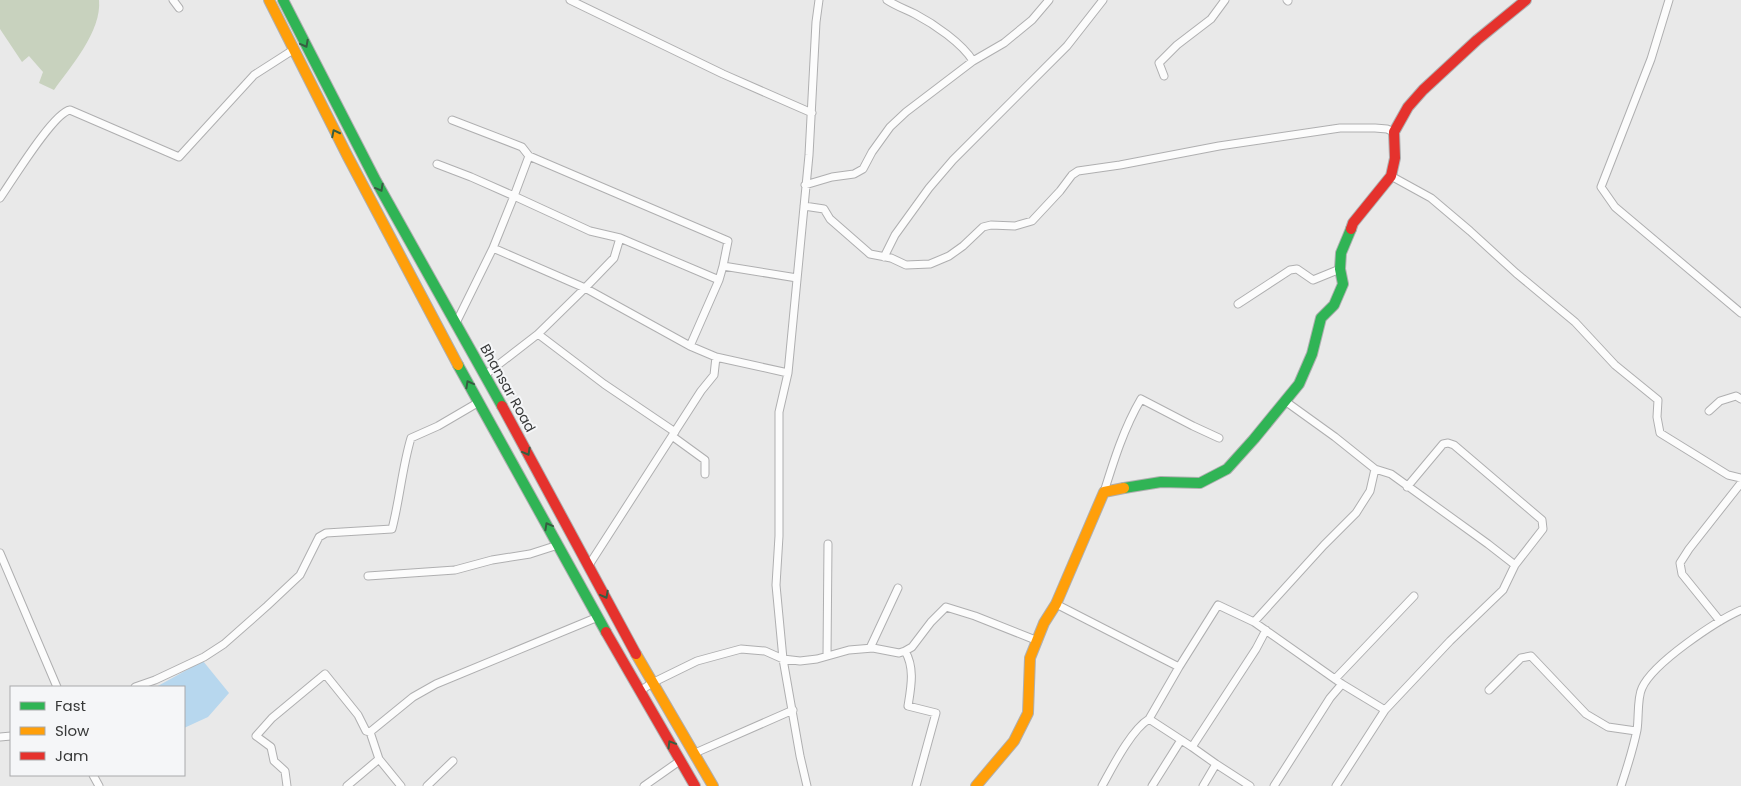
<svg xmlns="http://www.w3.org/2000/svg" width="1741" height="786" font-family="Poppins,sans-serif">
<style>
.grass{fill:#c8d2be}
.water{fill:#b7d7ee}
.lines{fill:none;stroke-linecap:round;stroke-linejoin:round}
.street-casing{stroke:#afafb0;stroke-width:9}
.fast-casing{stroke:#afafb0;stroke-width:12}
.slow-casing{stroke:#afafb0;stroke-width:12}
.jam-casing{stroke:#afafb0;stroke-width:12}
.street{stroke:#fcfcfc;stroke-width:7}
.fast{stroke:#30b455;stroke-width:10}
.slow{stroke:#ff9f0a;stroke-width:10}
.jam{stroke:#e5322d;stroke-width:10}
.oneway{stroke:#365e41}
.labels{text-anchor:middle;stroke-width:4;stroke-linejoin:round;paint-order:stroke}
.street-label{font-size:14px;fill:#383939;stroke:#f5f6f8}
</style>
<rect width="100%" height="100%" fill="#e9e9e9"/>
<path class="grass" d="M0 0H99C102 31 71 66 54 90L39 83 43 72 29 56 22 62 0 29Z"/>
<path class="water" d="M203 661 229 693 208 717 184 728V687H156Z"/>
<g class="lines">
<defs>
<path id="street" d="M173 0 179 8
M570 0 723 74 812 113
M887 0C896 6 905 9 915 14 934 24 962 43 973 61
M1287 0 1288 1
M1669 0 1651 59 1601 187 1615 207 1741 313
M1164 76 1159 63 1177 45 1211 19 1225 0
M452 120 522 147 529 156
M437 164 471 177 514 196 529 156 728 241 723 266
M1391 176 1431 198 1470 231 1516 273 1575 322 1615 365 1658 400 1657 417 1660 433 1728 475 1741 478
M805 185 832 177 854 174 863 169 872 152 890 127 906 112 973 61 1004 43 1032 20 1049 0
M0 198C12 181 53 113 70 110L179 157 254 75 293 50
M804 206 824 209 830 219 870 254 891 258 906 265 930 264 949 256 963 246 983 227 991 225 1015 226 1032 221 1060 191 1072 175 1078 171 1120 165 1219 146 1340 128H1375L1387 129 1394 132
M493 248 514 196 590 231 620 238 719 280 690 346
M884 257 895 235 929 188 953 160 1067 46 1103 0
M719 280 723 266 797 278
M1238 304 1290 270 1297 269 1313 280 1340 269
M456 323 493 248 585 288 614 258 620 238
M538 334 585 288 690 346 716 357
M485 375 538 334 604 384 675 432
M1285 401 1335 437 1375 469 1391 474 1488 544 1515 565
M1709 411 1720 401 1736 396 1741 399
M672 436 705 460V474
M1104 492C1114 460 1124 428 1141 399L1193 426 1219 438
M0 553 57 687
M589 565 701 391 714 375 716 357 788 373
M368 576 455 570 492 560 530 554 558 545
M1056 604 1179 667 1218 605 1254 622 1342 684 1385 710 1336 786
M1720 621 1682 574 1680 563 1689 549 1741 483
M1254 622 1324 545 1356 513 1370 491 1375 469
M870 648 898 588
M905 651C915 668 911 687 908 706L936 713 916 786
M827 656 828 544
M1335 679 1414 596
M135 687 155 680 204 657 224 644 267 606 300 575 319 537 326 533 392 529C400 498 402 468 411 438L438 426 479 402
M1489 690 1521 658 1531 656 1586 714 1608 727 1636 731
M640 691 652 683 697 661 741 649 765 651 783 659 800 661 817 659 849 650 873 648 899 653 905 651 912 647 931 622 946 607 975 616 1038 641
M1385 710 1450 641 1503 590 1515 565 1543 529 1542 520 1454 445 1448 443 1443 444 1407 487
M1149 719 1179 667
M0 737 11 736
M1192 747 1216 764
M695 753 793 710
M93 775 99 786
M287 786 285 771 274 761 271 747 256 736 272 718 325 674 358 715 366 731 370 732
M347 786 379 759
M401 786 379 759 370 732 413 697 436 684 598 617
M427 786 453 761
M644 786 681 760
M807 786 800 756 783 659 776 585 779 536V412L788 373 809 155 816 22 819 0
M1102 786C1112 768 1131 730 1149 719L1192 747 1256 649 1266 630
M1152 786 1181 740
M1203 786 1216 764 1250 786
M1274 786 1330 698 1342 684
M1621 786C1627 768 1633 749 1637 730 1639 718 1637 698 1642 688 1653 663 1716 621 1741 610"/>
<path id="fast" d="M283 0 376 181 502 406
M458 365 606 632
M1124 488 1161 482 1200 483 1227 469 1254 439 1299 384 1312 354 1321 318 1334 305 1343 284 1340 269 1341 253 1351 229"/>
<path id="slow" d="M269 0 348 157 458 365
M636 654 713 786
M976 786 1014 741 1028 713 1030 658 1044 623 1056 604 1104 492 1124 488"/>
<path id="jam" d="M1351 229 1353 223 1391 176 1395 158 1394 132 1408 107 1423 90 1477 40 1526 0
M502 406 636 654
M606 632 695 786"/>
</defs>
<use href="#street" class="street-casing"/>
<use href="#fast" class="fast-casing"/>
<use href="#slow" class="slow-casing"/>
<use href="#jam" class="jam-casing"/>
<use href="#street" class="street"/>
<use href="#fast" class="fast"/>
<use href="#slow" class="slow"/>
<use href="#jam" class="jam"/>
</g>
<defs><path id="oneway-chevron" d="M-2-3.5L2.5 0L-2 3.5" fill="none" stroke-width="1.6" stroke-linecap="round" stroke-linejoin="round" transform="scale(1.25)"/></defs>
<g class="oneway">
<use href="#oneway-chevron" transform="translate(305 44) rotate(62)"/>
<use href="#oneway-chevron" transform="translate(335 133) rotate(-117)"/>
<use href="#oneway-chevron" transform="translate(380 188) rotate(61)"/>
<use href="#oneway-chevron" transform="translate(469 384) rotate(-119)"/>
<use href="#oneway-chevron" transform="translate(527 452) rotate(61)"/>
<use href="#oneway-chevron" transform="translate(548 526) rotate(-119)"/>
<use href="#oneway-chevron" transform="translate(605 595) rotate(62)"/>
<use href="#oneway-chevron" transform="translate(671 744) rotate(-121)"/>
</g>
<g class="labels">
<g class="street-label">
<text transform="translate(508 388) rotate(61)" y="5">Bhansar Road</text>
</g>
</g>
<rect x="10" y="686" width="175" height="90" fill="#f5f6f8" stroke="#a9aaac"/>
<rect x="20" y="702" width="25" height="8" fill="#30b455" stroke="#a9aaac"/>
<text x="55" y="711" font-size="15" fill="#383939">Fast</text>
<rect x="20" y="727" width="25" height="8" fill="#ff9f0a" stroke="#a9aaac"/>
<text x="55" y="736" font-size="15" fill="#383939">Slow</text>
<rect x="20" y="752" width="25" height="8" fill="#e5322d" stroke="#a9aaac"/>
<text x="55" y="761" font-size="15" fill="#383939">Jam</text>
</svg>
